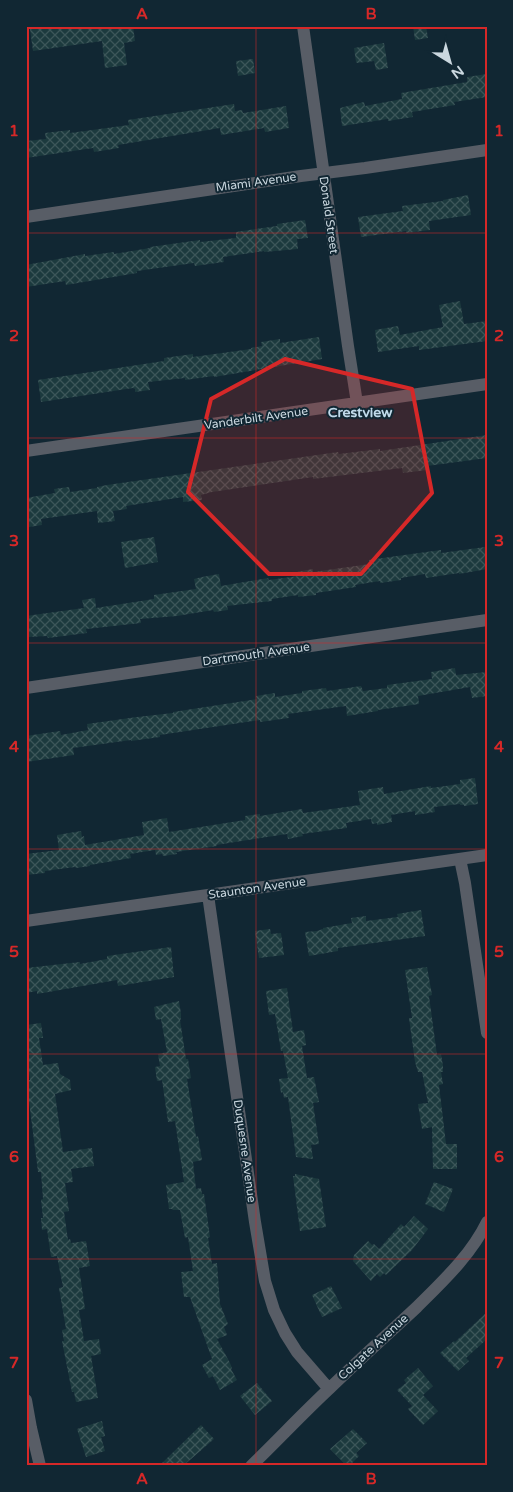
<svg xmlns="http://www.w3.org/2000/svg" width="513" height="1492" font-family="'Varela Round',sans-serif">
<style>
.building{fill:url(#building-cross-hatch)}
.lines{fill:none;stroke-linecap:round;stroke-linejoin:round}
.street{stroke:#585d66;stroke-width:12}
.marked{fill:#d62828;fill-opacity:0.2;stroke:#d62828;stroke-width:4;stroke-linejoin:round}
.grid{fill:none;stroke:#d62828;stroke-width:1;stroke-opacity:0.55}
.labels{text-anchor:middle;stroke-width:4;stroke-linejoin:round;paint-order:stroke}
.street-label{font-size:12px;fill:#cad7df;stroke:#112733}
.neighbourhood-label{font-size:14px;font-weight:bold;fill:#c0daea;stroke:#112733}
.neatline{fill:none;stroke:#d62828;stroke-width:2}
.grid-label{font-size:16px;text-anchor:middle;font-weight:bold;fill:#d62828}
</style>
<defs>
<pattern id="building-cross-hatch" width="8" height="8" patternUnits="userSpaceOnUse" patternTransform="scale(1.25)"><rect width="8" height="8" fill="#1c3a3e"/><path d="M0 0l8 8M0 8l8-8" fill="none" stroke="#3c5659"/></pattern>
</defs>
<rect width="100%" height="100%" fill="#112733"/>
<path class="building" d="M38 26H133L135 41 124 43 127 65 105 68 102 41 33 51 30 29 39 28Z
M413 26H426L428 38 415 40Z
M384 43 388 68 376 70 374 61 357 63 356 62 354 48Z
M253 59 255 73 238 76 236 61Z
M487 74V97L454 102 455 105 412 112 413 117 388 121V119L342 126 340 108 364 102 365 106 402 99 401 93 467 82V77Z
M234 104 235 111 242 110 243 113 286 106 289 128 265 132 264 128 221 135 220 128 118 145 119 148 94 152 93 148 26 158V141L46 139 45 133 70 130V133L129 125 128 120Z
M468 195 471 215 429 221 430 230 406 233V231L361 237 358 217 403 211 402 206 443 201V200Z
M305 220 308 238 297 239 298 249 264 252V251L223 257 224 262 195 266 194 263 137 271V273L66 285 65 281 26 287V265L85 254V256L114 252V254L150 248V247L200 240V242L236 238V232L277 226V224Z
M460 301 464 324 487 321V341L419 350V346L378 352 375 330 398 326 400 335 443 327 439 305Z
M319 337 322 359 214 377V376L185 380V378L148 382 150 390 135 392V389L133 388 41 402 38 380 164 361V358L193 354V357L251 349V348L262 346 261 342 280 339V343Z
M487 435V458L427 466V470L403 473 402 468 313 479V477L212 492 201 495 202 500 183 502V497L126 506 127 509 113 511 115 521 98 523 97 511 41 519 42 525 29 527 28 524 26 525V498L55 493 54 489 69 487 70 492 97 488V487L107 485 338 452 339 454 380 449V451Z
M154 537 158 562 125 568 121 542Z
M485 547 487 569 459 574V573L426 578 425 574 401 578V580L380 583V581L355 585 356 587 316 593V595L298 597V595L272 599V601L227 606 228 610 214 612 213 610 177 616 140 619 141 623 86 629 87 633 48 638 47 636 28 637 26 616 84 608 82 600 95 598 96 608 154 599V595L196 589 194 579 202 577 219 574 221 586 268 578 269 580 298 576 297 572 313 569V572L370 564 369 560 397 556 441 550V553Z
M455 668 456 675 487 672V696L472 698 470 687 418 696 419 704 378 710V711L347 716 346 706 288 714 289 718 260 722V720L160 735V737L131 741V740L73 748 74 755 26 762V736L60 731 61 735 88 730 87 724 137 717 173 713V712L257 699 256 696 275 693V697L302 693V691L326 688 327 691 361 686 363 691 387 688V685L432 679 431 672Z
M475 778 478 804 464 806V805H460V804L434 807 435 812 415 815V811L391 815 392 822 377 825V823L372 824 371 819 346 823 347 828 302 834 303 836 288 839 287 834 216 845 217 846 176 852 177 854 163 856 162 854 156 855 155 850 130 854 131 858 90 865V866L76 868 75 867 45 871V873L26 875V854L59 850 57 835 81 831 82 837 84 836 85 845 144 835 142 822 167 818 169 832 245 820V816L260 814V816L302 809 303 813 360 805 358 791 383 787 384 794 431 786V788L460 784V780Z
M421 910 425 936 338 948V951L309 956 305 932 317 931 323 929V928L352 923 351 918 366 916V921L398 917 397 914Z
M270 929 271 934 281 933 284 955 259 958 255 931Z
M171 947 174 977 118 986 117 980 37 994V991L26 993V968L80 962V964L107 959V956Z
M427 967 432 995 429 996 437 1055 441 1054 443 1066V1072H441L443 1084 439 1085 446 1144H457V1169H433L432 1127 422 1129 418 1104 428 1103 422 1072H418L415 1062 409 1018H412L405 970Z
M287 988 293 1032 304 1030 306 1045 302 1046 307 1078 314 1077 319 1102 313 1103 319 1144 311 1145 313 1159 296 1157 288 1097 284 1098 283 1092 281 1093 279 1079 288 1078 283 1051H281L275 1014 269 1015 266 991Z
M179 1001 181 1014V1019L180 1020 186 1059H188L191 1078 187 1079 196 1137 198 1136 202 1160 193 1162 196 1189 201 1188 202 1194H204L210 1237 208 1238 212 1264 217 1263 220 1304 228 1324 224 1327 227 1335 217 1339 230 1363 232 1368 231 1369 237 1380 220 1390 213 1376 209 1378 202 1365 212 1359 190 1297H184L181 1272 193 1271 188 1237 185 1238 180 1210H173L172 1209H169L166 1185 184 1182 175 1121 168 1122 162 1080 157 1081 155 1067 160 1066 158 1054 167 1052 161 1019 156 1020 154 1007Z
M41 1023 43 1038H39L43 1065 58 1063 60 1074 70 1080 71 1090 55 1094 63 1152 92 1148 94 1166 71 1169 73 1182 65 1183 69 1211 64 1212 68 1240 70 1239 71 1243 86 1241 90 1266 79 1268 85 1309 79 1310 84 1341 99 1339 101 1354 91 1356 98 1398 76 1402 74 1392H72L62 1341H64L62 1330 66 1329 59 1288 63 1287 57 1256 51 1257 47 1229 42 1230 41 1218H43L41 1200 43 1199 41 1172H38L29 1101H28L26 1094V1080H30L26 1052V1025Z
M295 1174 319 1179 326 1227 300 1231 293 1176H295Z
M434 1182 453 1189 444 1212 425 1204Z
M414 1216 428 1229 412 1250 386 1275 384 1273 380 1277 377 1274 371 1281 353 1261 354 1255 368 1241 372 1245 374 1244 379 1249 401 1224 404 1227Z
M331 1286 342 1308 322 1317 312 1295Z
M487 1312V1339L466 1358 469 1361 458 1371 440 1353 454 1341 455 1342Z
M418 1368 433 1386 423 1395 438 1411 423 1425 408 1409 412 1406 397 1390 406 1383 404 1380Z
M257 1383 272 1401 255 1415 240 1396Z
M102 1421 105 1436 101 1437 105 1451 86 1457 77 1429Z
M201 1425 214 1439 183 1466H159Z
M353 1429 367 1443 356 1453 359 1456 349 1466H347L330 1449Z"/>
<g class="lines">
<path class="street" d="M303 26 348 346 357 403
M26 217 301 176 365 168 487 150
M26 451 487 384
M26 688 487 620
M460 859 465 883 487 1033
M208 895 255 1222 265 1281 274 1310 285 1333 297 1352 329 1389
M26 921 487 855
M26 1400 31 1428 40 1466
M251 1466C278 1440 303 1413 330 1388 359 1360 388 1334 417 1307 443 1281 471 1255 487 1222"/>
</g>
<path class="marked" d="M285 359 412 389 432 493 361 574H269L188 492 211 399Z"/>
<path class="grid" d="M256 26V1466M26 233H487M26 438H487M26 643H487M26 849H487M26 1054H487M26 1259H487"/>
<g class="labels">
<g class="street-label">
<text transform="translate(256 182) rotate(-8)" y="4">Miami Avenue</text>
<text transform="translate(329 215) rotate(82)" y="4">Donald Street</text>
<text transform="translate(256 418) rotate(-8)" y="4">Vanderbilt Avenue</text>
<text transform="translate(256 654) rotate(-8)" y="4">Dartmouth Avenue</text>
<text transform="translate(257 888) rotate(-8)" y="4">Staunton Avenue</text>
<text transform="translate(245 1151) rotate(82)" y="4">Duquesne Avenue</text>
<text transform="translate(373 1347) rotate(-43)" y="4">Colgate Avenue</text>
</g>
<g class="neighbourhood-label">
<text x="360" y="417">Crestview</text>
</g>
</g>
<rect width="513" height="1492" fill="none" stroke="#112733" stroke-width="55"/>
<g transform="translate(450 62) rotate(143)" stroke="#112733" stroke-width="4" paint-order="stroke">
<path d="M0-4L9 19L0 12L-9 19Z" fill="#cad7df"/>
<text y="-8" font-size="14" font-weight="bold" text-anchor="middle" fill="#cad7df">N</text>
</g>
<rect x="28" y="28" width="458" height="1436" class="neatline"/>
<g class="grid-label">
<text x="142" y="19">A</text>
<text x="371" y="19">B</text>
<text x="14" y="136">1</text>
<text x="499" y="136">1</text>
<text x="14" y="341">2</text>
<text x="499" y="341">2</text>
<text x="14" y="546">3</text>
<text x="499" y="546">3</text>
<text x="14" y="752">4</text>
<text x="499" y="752">4</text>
<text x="14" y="957">5</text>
<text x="499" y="957">5</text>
<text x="14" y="1162">6</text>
<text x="499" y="1162">6</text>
<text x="14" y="1368">7</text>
<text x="499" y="1368">7</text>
<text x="142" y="1484">A</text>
<text x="371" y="1484">B</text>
</g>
</svg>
